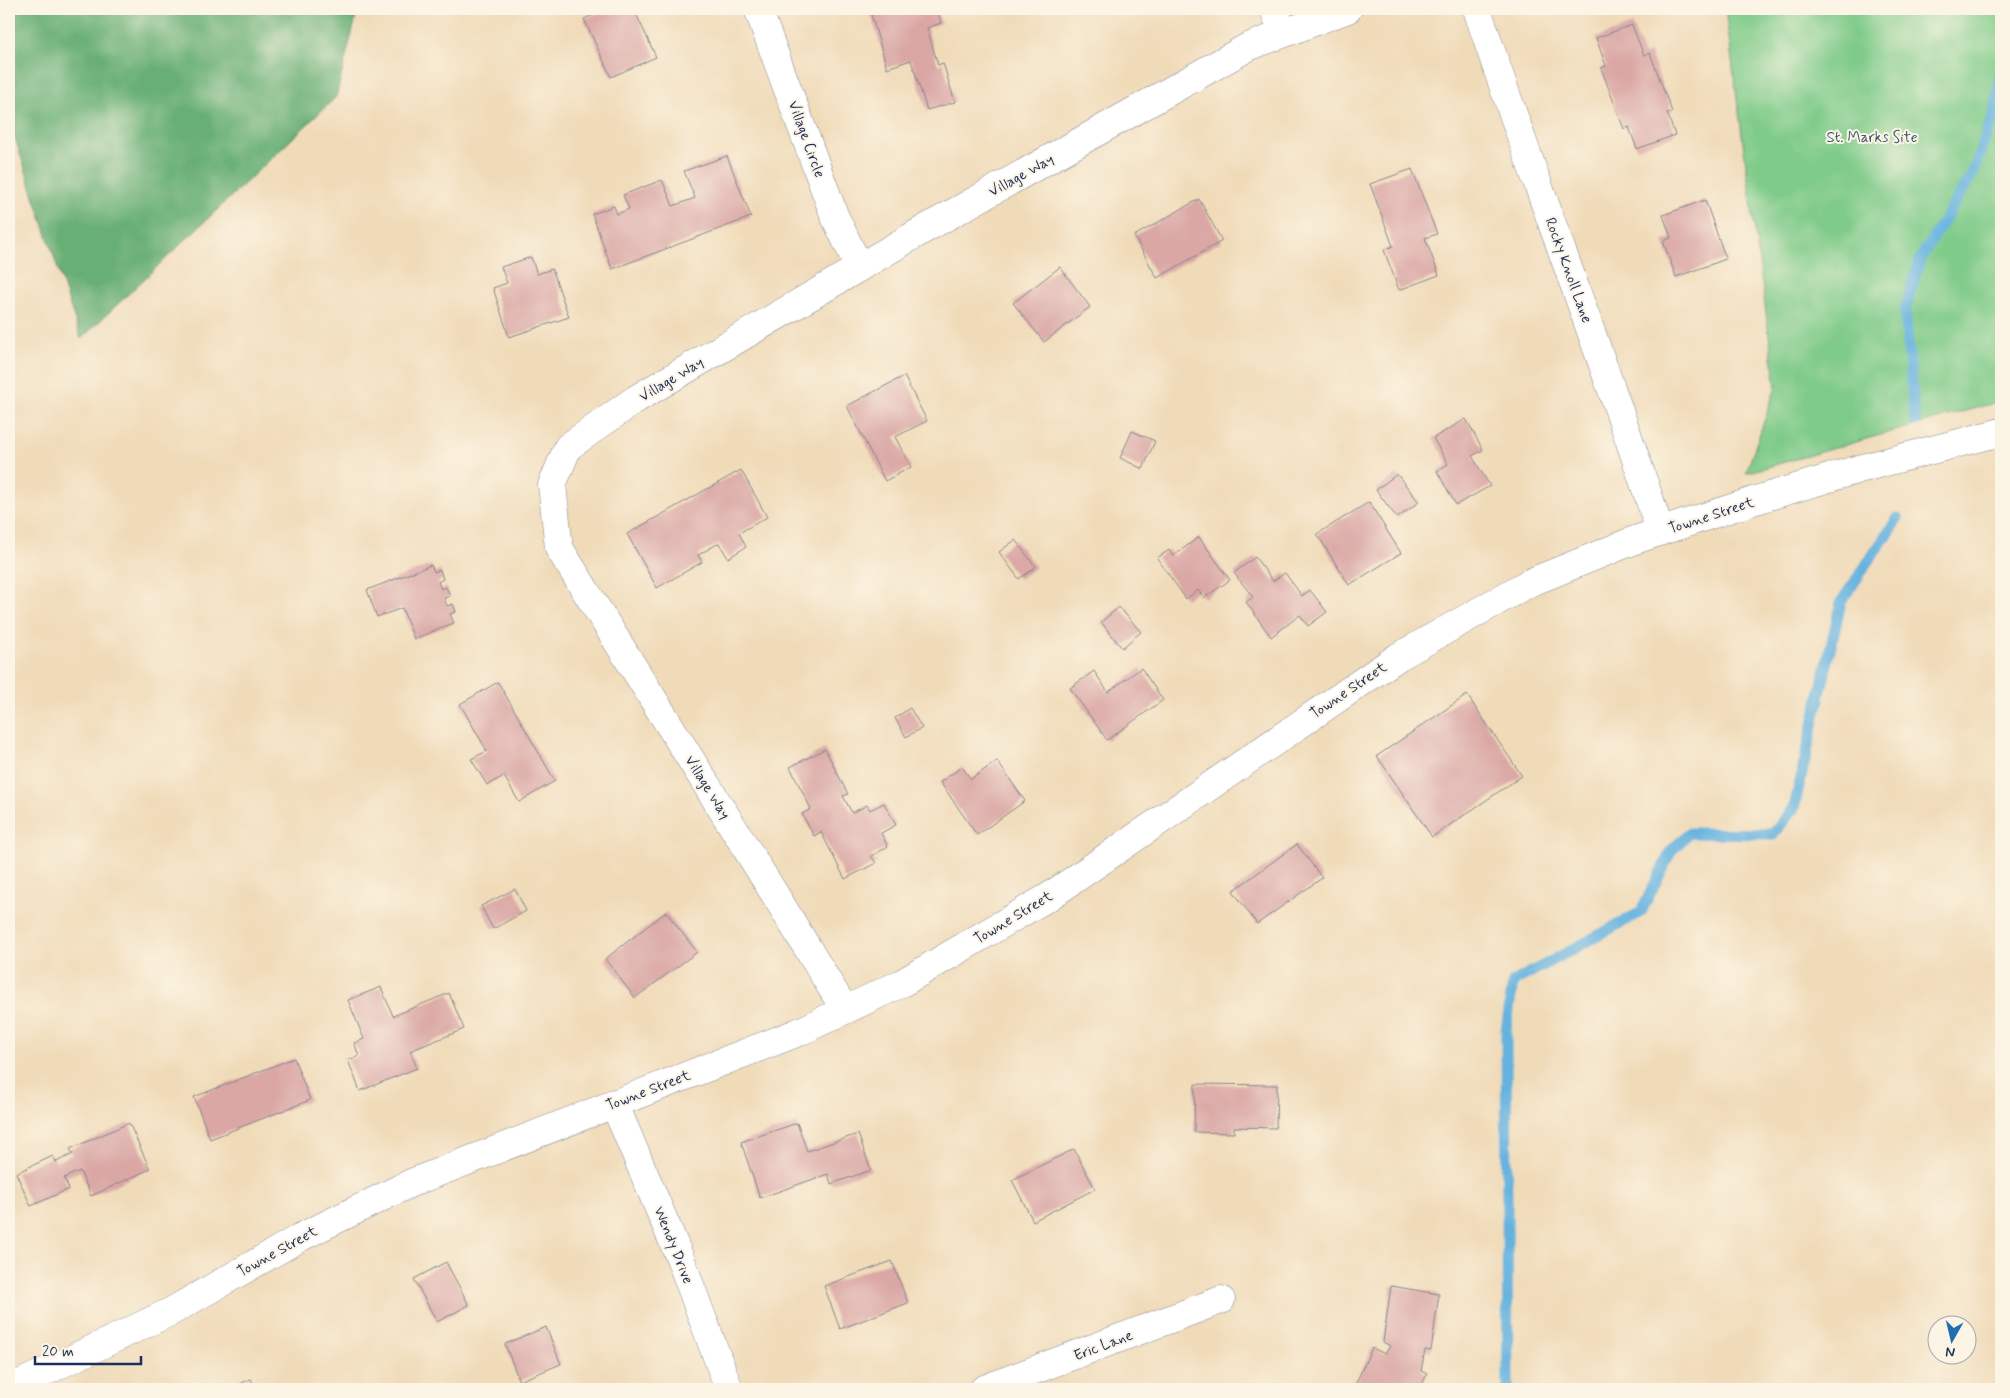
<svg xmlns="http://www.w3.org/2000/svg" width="2010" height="1398" font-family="Mynerve,sans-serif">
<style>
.green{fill:#7fcb89;stroke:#4d7d74}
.forest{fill:#67af75;stroke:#416f6a}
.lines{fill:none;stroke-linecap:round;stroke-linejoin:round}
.stream{stroke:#65b2df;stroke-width:11}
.building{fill:#daa7a5}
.minor-casing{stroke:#86858c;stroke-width:29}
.minor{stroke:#fff;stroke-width:28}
.labels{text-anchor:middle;stroke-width:4;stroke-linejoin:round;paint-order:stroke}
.park-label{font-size:15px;fill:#345669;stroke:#fcf5e5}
.street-label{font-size:15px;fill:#1b2f5e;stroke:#fcf5e5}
</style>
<rect width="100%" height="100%" fill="#fcf5e5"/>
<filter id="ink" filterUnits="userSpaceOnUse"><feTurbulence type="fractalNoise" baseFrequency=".02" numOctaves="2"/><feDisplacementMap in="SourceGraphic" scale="10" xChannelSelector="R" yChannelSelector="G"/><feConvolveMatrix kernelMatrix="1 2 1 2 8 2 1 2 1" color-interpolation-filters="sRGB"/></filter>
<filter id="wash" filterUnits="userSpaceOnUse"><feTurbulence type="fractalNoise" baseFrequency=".0096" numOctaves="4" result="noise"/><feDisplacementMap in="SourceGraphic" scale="20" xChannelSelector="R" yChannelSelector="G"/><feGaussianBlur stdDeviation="1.12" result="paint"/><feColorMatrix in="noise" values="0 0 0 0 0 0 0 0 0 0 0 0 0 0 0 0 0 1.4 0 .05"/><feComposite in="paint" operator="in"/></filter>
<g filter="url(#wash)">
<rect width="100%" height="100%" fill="#f0dbb9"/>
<path class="green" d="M1725 9H2001V401L1746 473 1776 387Z"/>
<path class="forest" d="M9 9H358L336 97 81 339 9 120Z"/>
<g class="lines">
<path class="stream" d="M1915 421 1905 310 1920 259 1972 175 1995 110 2001 69
M1508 1389 1506 1031 1513 982 1641 912 1671 851 1689 833 1773 834 1794 808 1841 602 1898 518"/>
</g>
<g id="blocks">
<path class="building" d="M607 9H634L656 57 611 77 584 19Z
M877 9H937L941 23 927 28 938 65 943 63 955 102 927 110 911 60 887 68 870 11Z
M1632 25 1644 55 1650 53 1672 112 1667 113 1675 135 1637 149 1629 127 1624 129 1601 68 1606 66 1596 38Z
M727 156 751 217 612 269 592 214 614 206 617 214 629 209 623 195 662 180 673 206 695 198 684 171Z
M1412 169 1437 234 1425 238 1439 275 1399 290 1384 250 1393 246 1370 184Z
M1199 199 1222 241 1157 278 1134 236Z
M1705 200 1726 259 1676 277 1663 241 1671 238 1663 215Z
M531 257 537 274 552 269 569 317 509 337 493 288 507 283 501 267Z
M1060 267 1090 307 1044 342 1013 303Z
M904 376 927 421 895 437 911 467 885 481 847 406Z
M1466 419 1483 450 1472 456 1490 486 1456 505 1437 471 1448 464 1433 438Z
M1132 431 1155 441 1143 469 1120 458Z
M741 470 767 517 739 533 746 547 728 558 719 543 698 555 702 562 657 588 627 534Z
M1397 474 1419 502 1397 518 1376 490Z
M1369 502 1401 553 1349 585 1317 534Z
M1199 537 1230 580 1204 598 1198 590 1186 599 1157 558 1169 550 1173 556Z
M1015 540 1036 567 1019 579 999 552Z
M1255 557 1273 581 1285 573 1302 596 1310 590 1327 612 1308 626 1300 615 1271 637 1246 602 1253 597 1234 573Z
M431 565 434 572 440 570 443 579 438 582 441 589 446 587 450 596 444 598 447 606 453 604 456 612 450 614 454 623 414 639 402 608 377 617 367 590Z
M1119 607 1141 632 1122 648 1101 622Z
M1141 668 1163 700 1107 740 1070 688 1094 671 1108 692Z
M498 682 555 781 519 802 504 776 487 785 471 759 487 751 460 704Z
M1467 695 1522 776 1432 837 1377 756Z
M910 708 922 728 906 737 895 718Z
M825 749 848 794 843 796 852 813 867 805 870 810 884 803 896 825 881 833 888 847 871 856 876 863 845 879 821 832 814 836 802 814 811 809 790 767Z
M997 761 1025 801 977 835 940 782 962 767 971 779Z
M1297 844 1322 878 1257 924 1233 891Z
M515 889 526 911 493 929 481 906Z
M666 912 697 952 635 998 605 959Z
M381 987 393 1016 449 993 464 1029 410 1051 417 1068 360 1091 348 1060 359 1056 354 1043 364 1039 348 1000Z
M294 1058 310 1100 210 1139 194 1097Z
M1195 1084 1277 1085 1276 1128 1234 1127V1133L1194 1132Z
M129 1123 150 1169 91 1196 80 1171 64 1178 69 1189 31 1206 16 1173 53 1156 56 1162 73 1154 70 1149Z
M797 1123 807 1151 858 1134 871 1170 831 1184 828 1174 760 1198 741 1142Z
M1074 1149 1095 1189 1033 1221 1012 1180Z
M892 1261 908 1303 840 1329 824 1286Z
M446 1262 469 1305 437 1322 414 1279Z
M1391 1286 1439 1294 1431 1351 1425 1350 1421 1371 1427 1374 1420 1389H1353L1372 1348 1385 1354 1390 1346 1383 1342Z
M546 1327 561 1364 519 1381 505 1344Z
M251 1379 256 1389H228Z"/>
</g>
</g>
<g filter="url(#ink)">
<use href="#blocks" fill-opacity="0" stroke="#86858c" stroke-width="1"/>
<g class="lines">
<defs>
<path id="minor" d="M758 9 835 217 859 267
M1274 9 1283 33
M1477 9C1535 184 1603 356 1660 531
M845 1010 774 893 559 548 552 485 568 447 636 399 923 230 1248 47 1348 9
M614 1103 680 1258 729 1389
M9 1389 172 1311 301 1237 411 1183 799 1032 902 983 1050 896 1398 657 1529 583 1635 540 1756 500 1859 469 2001 432
M984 1389 1221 1300"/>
</defs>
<use href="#minor" class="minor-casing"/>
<use href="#minor" class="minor"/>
</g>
</g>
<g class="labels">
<g class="park-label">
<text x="1872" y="142">St. Marks Site</text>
</g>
<g class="street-label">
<text transform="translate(807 139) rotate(70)" y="5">Village Circle</text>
<text transform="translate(1021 175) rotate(-29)" y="5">Village Way</text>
<text transform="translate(1569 270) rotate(70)" y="5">Rocky Knoll Lane</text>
<text transform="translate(671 379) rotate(-31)" y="5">Village Way</text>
<text transform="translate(1711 515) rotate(-18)" y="5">Towne Street</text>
<text transform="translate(1348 690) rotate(-34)" y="5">Towne Street</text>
<text transform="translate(708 787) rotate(58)" y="5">Village Way</text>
<text transform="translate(1013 917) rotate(-31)" y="5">Towne Street</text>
<text transform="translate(648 1090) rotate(-21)" y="5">Towne Street</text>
<text transform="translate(674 1245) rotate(68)" y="5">Wendy Drive</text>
<text transform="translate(277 1251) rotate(-29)" y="5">Towne Street</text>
<text transform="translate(1103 1345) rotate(-21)" y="5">Eric Lane</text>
</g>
</g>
<rect width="2010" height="1398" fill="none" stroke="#fcf5e5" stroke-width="30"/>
<g transform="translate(1952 1340) rotate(188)"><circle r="24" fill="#fcf5e5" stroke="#a2a6af"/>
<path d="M0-4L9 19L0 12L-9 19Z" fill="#1f6fb2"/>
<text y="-8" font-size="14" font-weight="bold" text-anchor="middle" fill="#1b2f5e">N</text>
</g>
<path d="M35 1356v8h106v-8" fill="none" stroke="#1b2f5e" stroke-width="2.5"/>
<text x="42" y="1356" font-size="15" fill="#1b2f5e" stroke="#fcf5e5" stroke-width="4" paint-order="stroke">20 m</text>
</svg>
